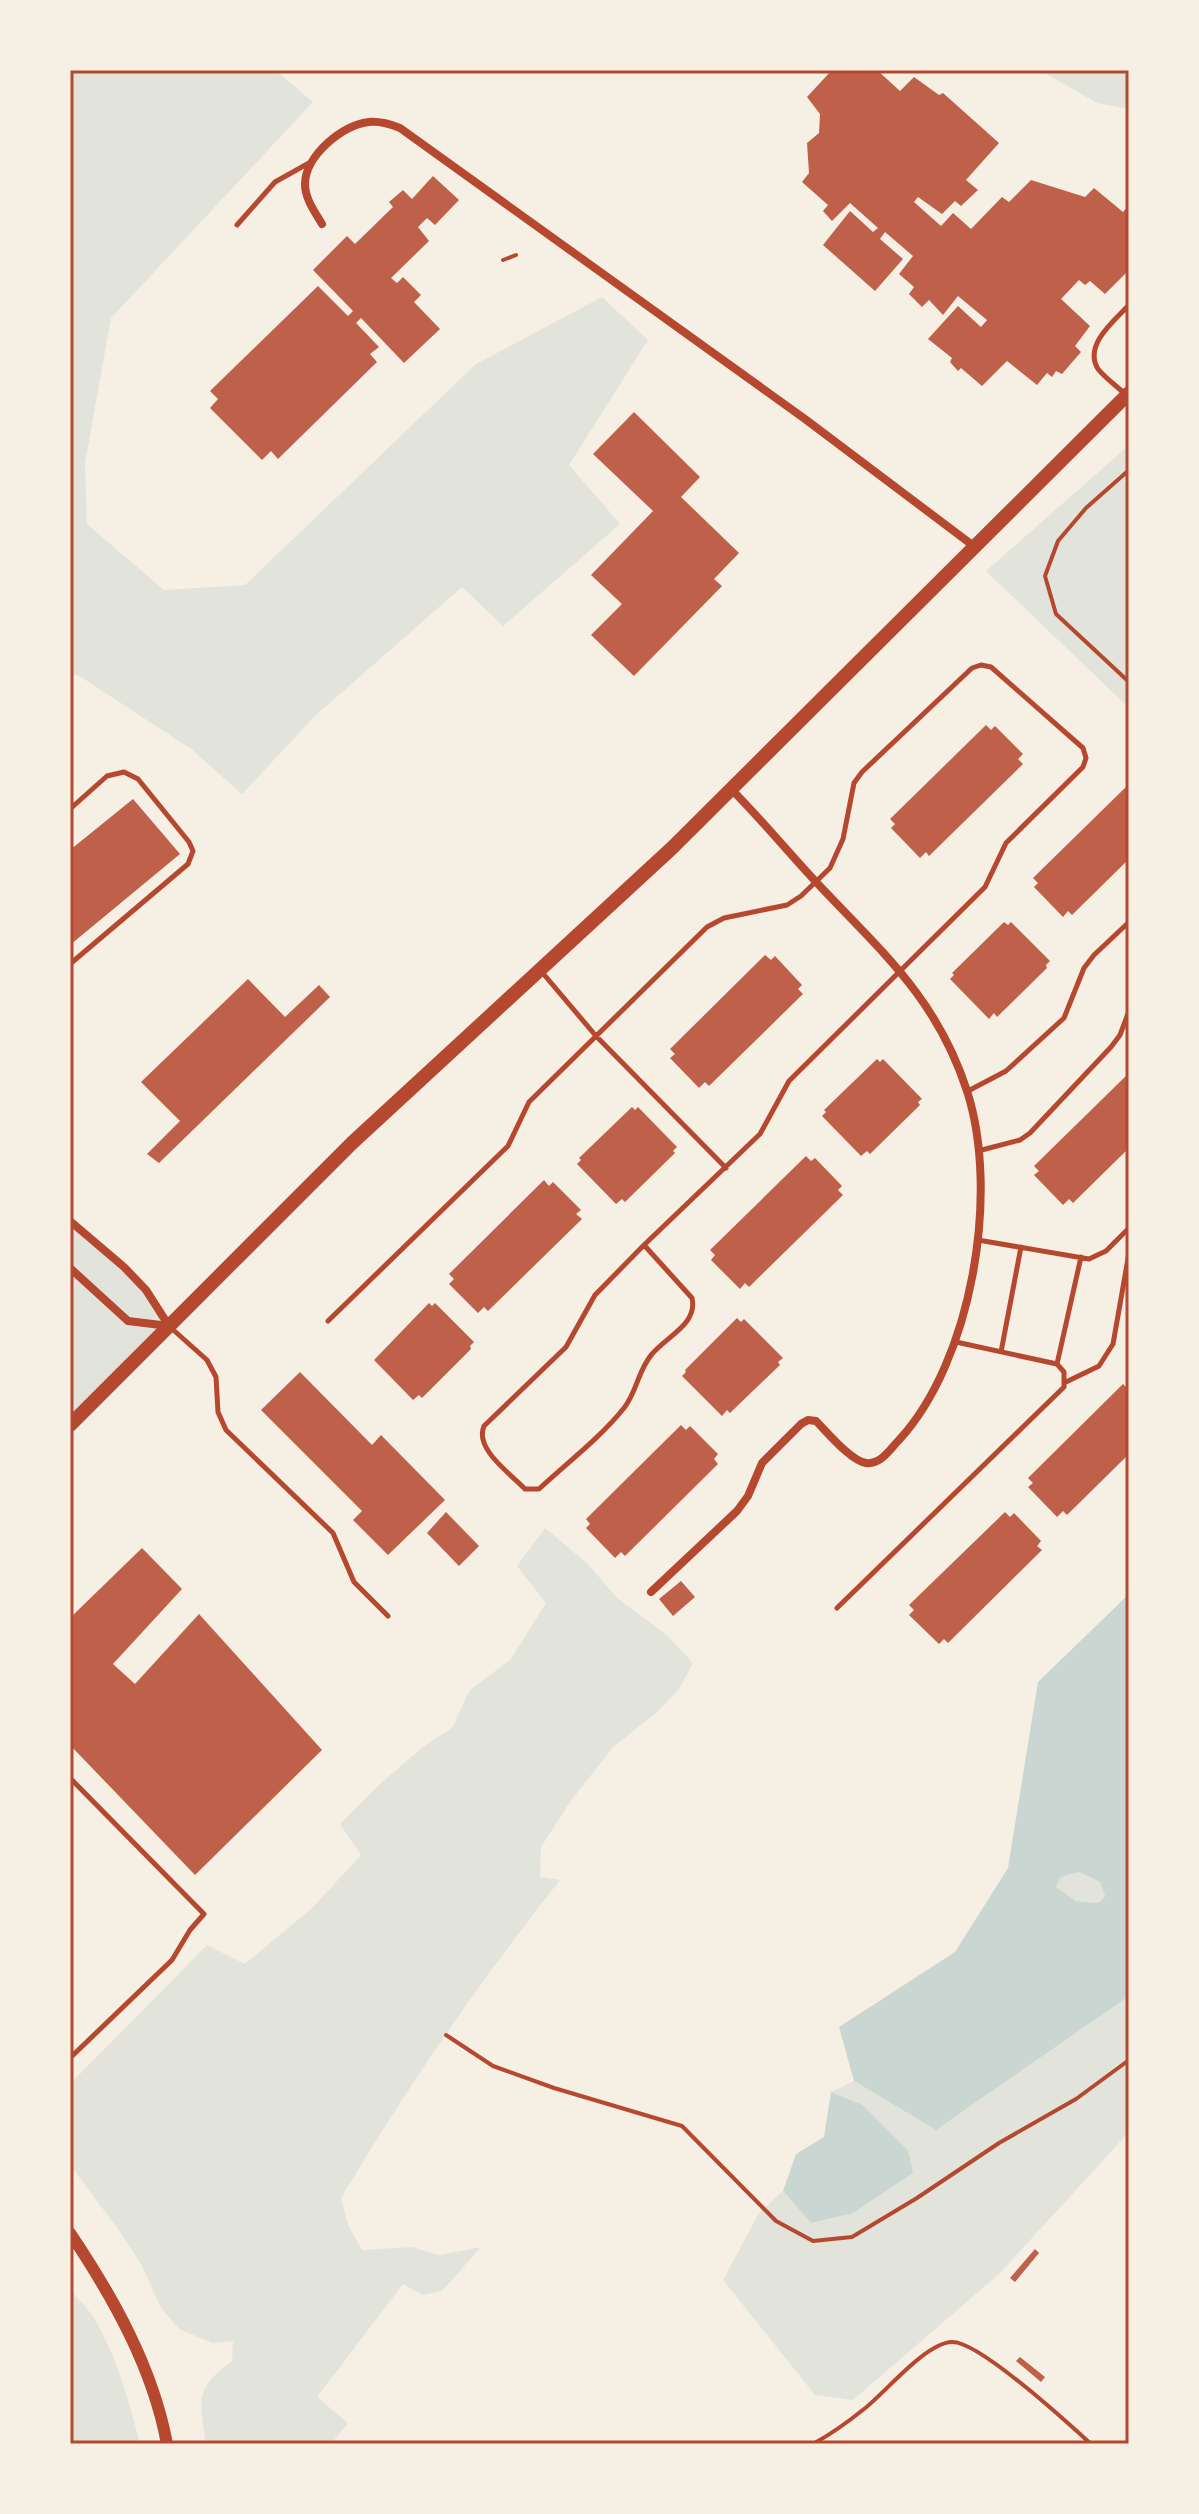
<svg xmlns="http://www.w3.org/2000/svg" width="1199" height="2514" font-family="'Roboto Serif',serif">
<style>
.green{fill:#e2e4dc}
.water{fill:#c9d6d2;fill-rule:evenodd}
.building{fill:#bf614a}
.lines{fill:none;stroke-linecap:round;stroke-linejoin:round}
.path{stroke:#b5482f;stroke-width:4}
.service{stroke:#b5482f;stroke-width:5}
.minor{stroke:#b5482f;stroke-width:8}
.tertiary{stroke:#b5482f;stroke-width:12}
.secondary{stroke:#b5482f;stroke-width:14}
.neatline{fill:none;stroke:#b5482f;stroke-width:3}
</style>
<rect width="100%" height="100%" fill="#f6efe4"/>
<path class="green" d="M70 70H275L313 102 111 318 85 463 87 524 164 590 245 585 476 364 602 297 648 340 569 465 620 524 503 626 462 587 316 715 242 794 191 749 81 677 70 673Z
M1040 70H1129V109L1097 103Z
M1129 445V708L986 571Z
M70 1221 124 1267 169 1326 70 1425Z
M545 1528 588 1564 617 1598 667 1635 693 1663 679 1689 656 1713 613 1747 570 1802 541 1847 540 1877 560 1880C480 1981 407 2087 341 2198L348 2225 362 2250 412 2247 439 2255 481 2247 442 2291 422 2295 403 2284 317 2397 348 2423 331 2444H206C200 2399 193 2390 232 2361L233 2341 212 2343 179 2329 161 2308 142 2266 121 2233 70 2165V2084L207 1945 245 1964 312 1908 361 1855 340 1824 380 1784 423 1747 453 1727 469 1691 511 1659 546 1603 517 1566Z
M1079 1872 1100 1882 1105 1896 1098 1903 1076 1901 1055 1887 1061 1877Z
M1129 1996V2132L999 2274 853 2400 815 2395 723 2280 759 2213 783 2191 811 2223 908 2150 863 2105 831 2092 854 2081 936 2130Z
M70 2289C77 2299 88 2308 94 2318 117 2357 129 2401 140 2444H70Z"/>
<path class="water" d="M1129 1594V1996L936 2130 854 2081 839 2027 955 1952 1008 1868 1038 1682ZM1079 1872 1100 1882 1105 1896 1098 1903 1076 1901 1056 1887 1061 1877Z
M831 2092 863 2105 908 2150 913 2173 853 2213 811 2223 783 2191 796 2154 824 2137Z"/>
<path class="building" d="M832 70H877L900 91 914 77 939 95 943 93 999 143 966 180 978 190 961 206 955 201 942 214 918 197 914 202 941 226 953 213 971 229 1002 197 1009 202 1031 180 1085 197 1094 188 1123 212 1129 205V270L1105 294 1090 281 1085 285 1079 280 1061 299 1090 326 1075 346 1081 352 1062 374 1056 371 1052 377 1047 373 1037 385 1007 361 982 386 961 368 958 371 950 362 952 358 928 339 958 306 981 327 987 320 958 296 943 315 929 300 922 307 909 294 914 287 899 274 913 256 885 232 880 239 903 259 875 291 823 245 850 211 873 232 878 228 850 203 832 221 823 211 828 205 802 182 809 173 807 143 819 133 820 114 807 97Z
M433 176 459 200 435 225 427 218 418 227 429 241 391 278 397 283 403 277 421 295 414 302 440 329 404 363 361 318 356 323 379 347 370 354 377 362 278 459 271 451 262 460 210 408 218 399 210 391 318 286 348 316 353 311 313 270 347 236 355 244 393 207 389 202 403 190 412 199Z
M634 412 700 477 681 497 739 553 714 579 722 586 634 676 591 635 622 604 591 575 653 511 593 454Z
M986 725 991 730 995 726 1023 754 1018 759 1023 764 929 856 926 852 920 858 891 828 895 824 890 819Z
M1129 784V859L1072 915 1068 911 1063 917 1034 887 1038 883 1033 878Z
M133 799 180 854 70 945V850Z
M1004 922 1008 925 1011 922 1050 961 1046 965 1047 968 997 1017 994 1013 989 1019 950 979 954 975 952 973Z
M765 955 771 960 775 956 802 985 798 989 803 994 709 1086 705 1082 699 1088 670 1058 675 1054 670 1049Z
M248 979 285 1017 319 985 330 997 159 1163 147 1154 180 1121 141 1082Z
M877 1059 880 1062 883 1059 922 1099 918 1102 920 1105 870 1154 867 1151 861 1156 822 1116 826 1112 824 1110Z
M1129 1073V1148L1073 1203 1069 1199 1063 1205 1034 1175 1039 1171 1034 1166Z
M632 1107 635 1110 638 1107 677 1147 673 1151 675 1153 625 1202 622 1199 616 1204 577 1164 581 1160 579 1158Z
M806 1156 811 1161 815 1158 842 1186 838 1190 843 1195 749 1287 745 1283 740 1289 711 1260 715 1255 710 1250Z
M544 1180 549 1186 553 1182 581 1210 576 1214 582 1219 488 1311 484 1307 478 1313 449 1284 454 1279 449 1274Z
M429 1303 432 1306 435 1303 474 1342 470 1346 471 1349 422 1398 419 1395 413 1400 374 1360Z
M737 1318 741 1322 744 1319 783 1358 778 1362 780 1365 730 1413 727 1410 722 1416 682 1376 686 1372 685 1370Z
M300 1372 372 1445 381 1435 445 1500 388 1555 353 1520 362 1511 261 1410Z
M1123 1384 1129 1390V1454L1067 1515 1063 1511 1057 1517 1028 1487 1033 1483 1028 1478Z
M681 1425 686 1430 690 1426 718 1454 714 1459 718 1464 625 1556 621 1552 615 1558 586 1528 590 1524 586 1519Z
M446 1512 479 1546 459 1566 427 1533Z
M1005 1512 1010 1517 1014 1513 1041 1541 1037 1546 1042 1550 948 1643 944 1639 939 1644 909 1615 914 1610 909 1605Z
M142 1548 182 1589 113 1664 135 1684 199 1614 322 1750 195 1875 70 1745V1618Z
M681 1581 695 1597 673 1616 659 1599Z
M1035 2249 1039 2253 1015 2282 1010 2278Z
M1020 2357 1045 2377 1041 2382 1016 2361Z"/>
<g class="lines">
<path class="path" d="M503 260 516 255
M1129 470 1086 508 1058 541 1045 576 1056 614 1129 682
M446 2035 493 2066 554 2088 682 2126 776 2221 813 2241 852 2237 917 2198 999 2143 1076 2099 1129 2060
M813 2444C831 2434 848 2422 864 2409 885 2393 925 2343 952 2342 979 2341 1069 2424 1091 2444"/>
<path class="service" d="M237 225 275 182 309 163
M1126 395C1118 387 1105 378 1098 369 1083 345 1115 320 1129 305
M70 809 107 776 124 772 138 779 189 842 193 851 188 864 70 964
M541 971 596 1036 726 1168
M968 1091 1006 1071 1064 1018 1084 968 1094 955 1129 922
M978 1151 1020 1140 1030 1133 1111 1047 1120 1035 1129 1011
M978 1240 1089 1259 1106 1251 1129 1228
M644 1245 692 1298C698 1324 667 1336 652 1354 638 1370 637 1392 624 1408 600 1438 567 1463 539 1489H525C511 1474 474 1449 484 1426L566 1347 595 1295Z
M328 1321 508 1146 529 1102 707 927 724 918 787 905 801 896 830 868 843 839 854 783 862 772 972 668 981 665 991 667 1083 748 1086 758 1083 767 1006 843 985 887 789 1081 760 1134 644 1245
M170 1327 207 1360 216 1377 218 1412 226 1430 333 1533 354 1582 388 1616
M1001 1352 1021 1247
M1057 1364 1081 1257
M1066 1382 1099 1366 1113 1344 1129 1253
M837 1608 1064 1387V1372L1057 1364 956 1342
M70 1778 204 1914 190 1930 172 1960 70 2058"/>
<path class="minor" d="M322 224C315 212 305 199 305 184 305 156 343 124 369 122 380 121 390 124 400 128L805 419 975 547
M70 1221 124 1267 146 1290 169 1326
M70 1268 128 1321 169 1326
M651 1592 737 1511 748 1496 762 1463 801 1424 808 1420 816 1421C827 1432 851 1461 866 1463 881 1465 890 1449 899 1440 972 1361 1000 1193 967 1091 937 998 881 951 817 883 788 852 761 819 731 789"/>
<path class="tertiary" d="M70 2233C113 2297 153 2368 167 2444"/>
<path class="secondary" d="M70 1425 352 1143 672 848 1129 393"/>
</g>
<rect width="1199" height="2514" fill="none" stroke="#f6efe4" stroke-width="144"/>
<rect x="72" y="72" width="1055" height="2370" class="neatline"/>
</svg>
